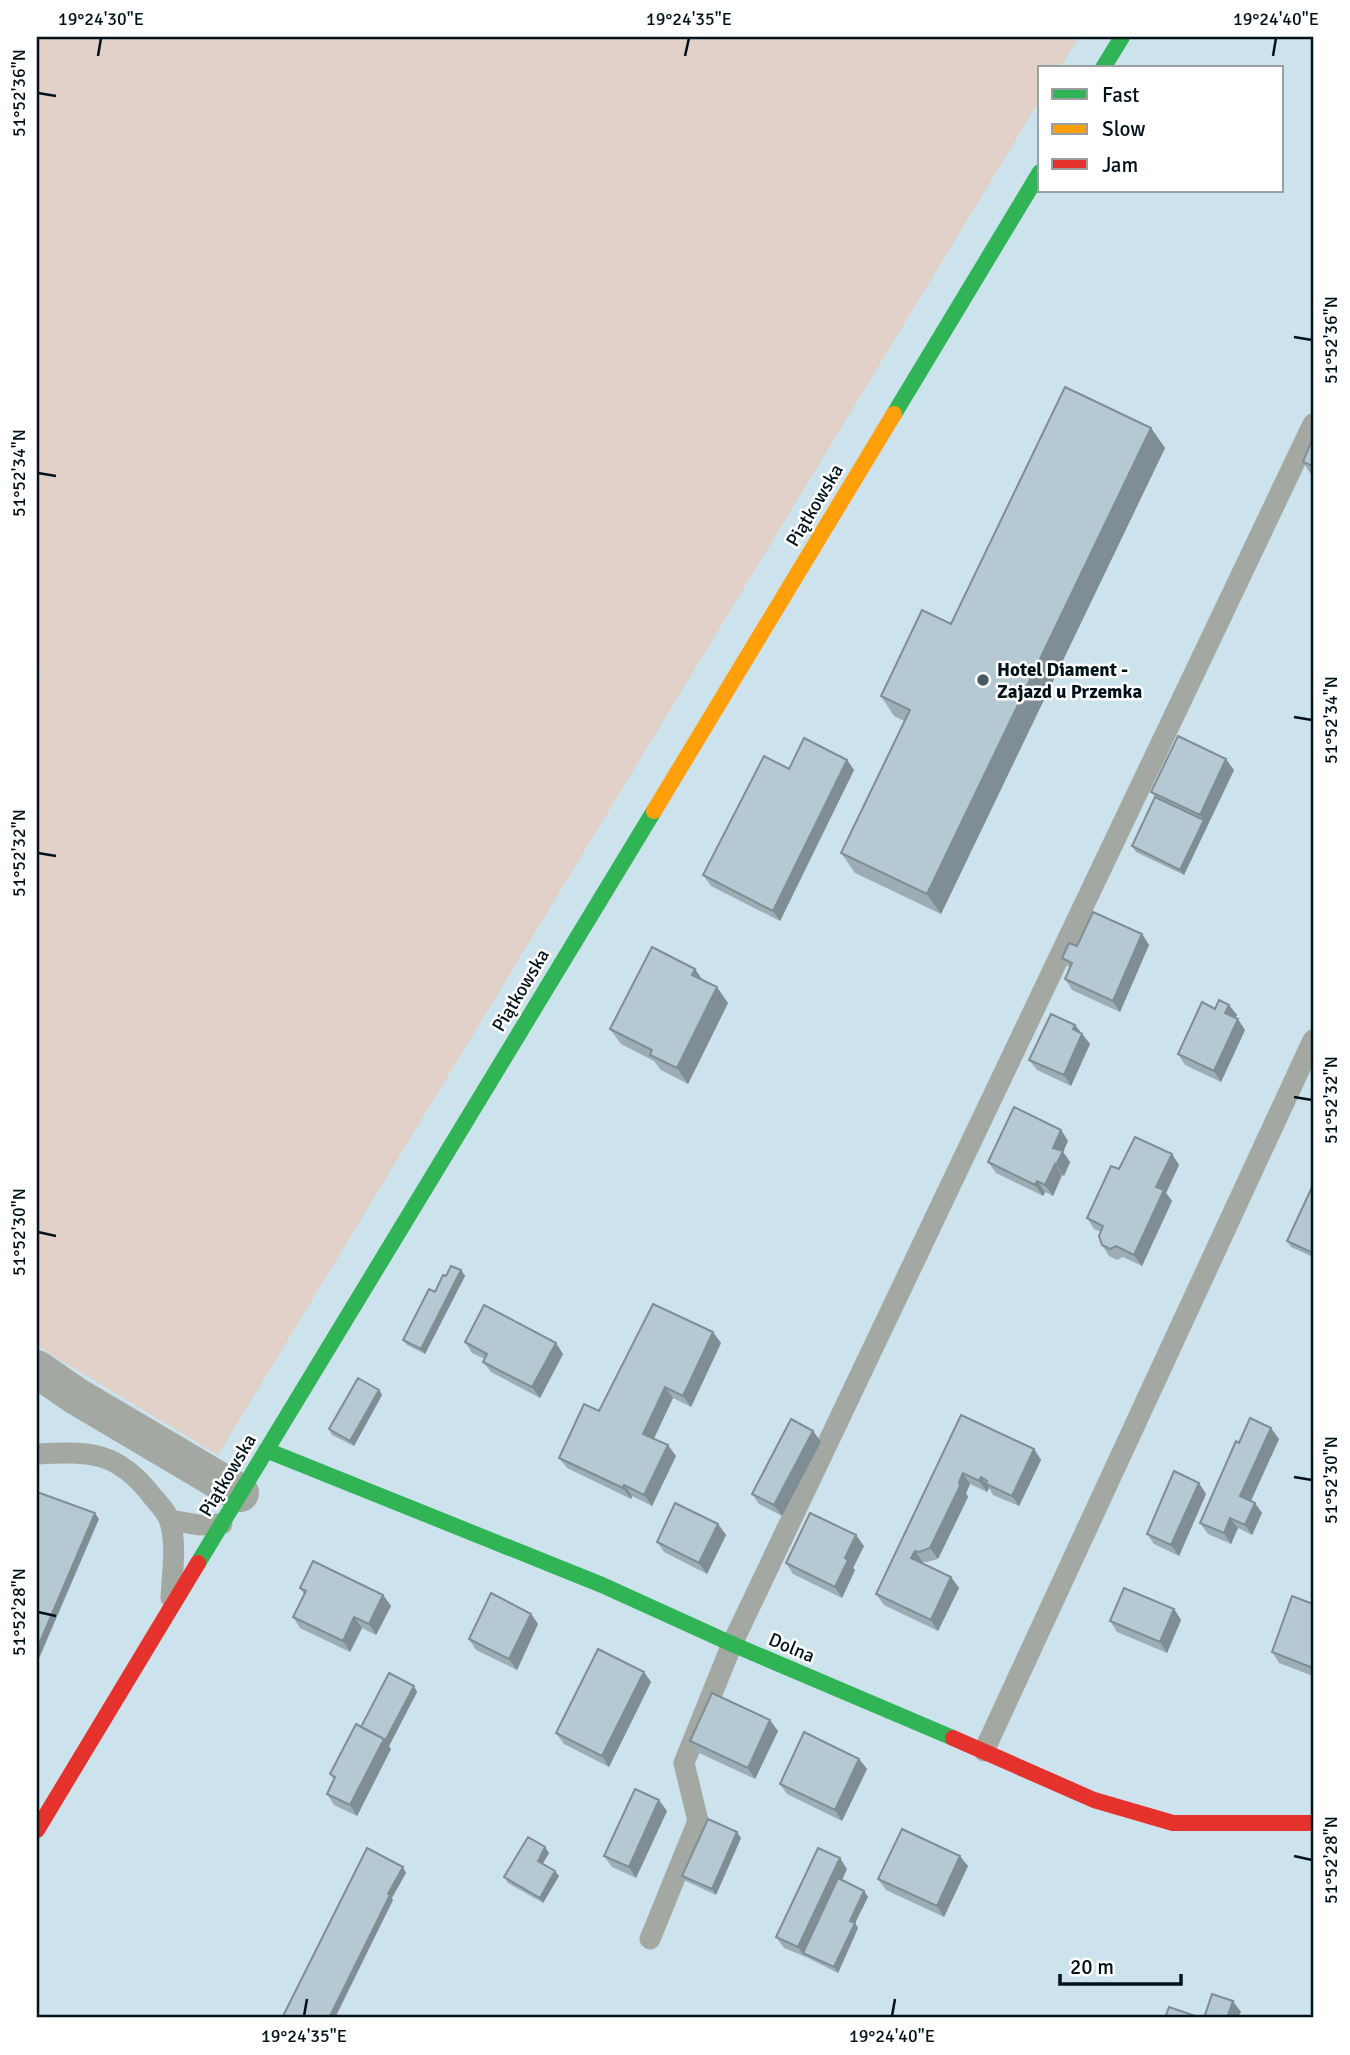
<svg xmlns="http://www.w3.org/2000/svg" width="1350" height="2055" font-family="Signika,sans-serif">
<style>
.green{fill:#e2d1c8}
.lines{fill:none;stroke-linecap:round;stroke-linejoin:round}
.lane{stroke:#a3a9a2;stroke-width:21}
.street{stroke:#a3a9a2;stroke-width:38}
.fast{stroke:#30b455;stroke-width:16}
.slow{stroke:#ff9f0a;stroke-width:16}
.jam{stroke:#e5322d;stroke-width:16}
.wall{fill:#9cadb5}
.shaded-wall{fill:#7f8d94}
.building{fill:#b5c9d3;stroke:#7f8d94;stroke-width:2}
.ticks{fill:none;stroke:#01121a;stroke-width:2.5}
.poi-dot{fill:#485b64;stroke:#fff;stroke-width:2.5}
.labels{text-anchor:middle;stroke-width:5;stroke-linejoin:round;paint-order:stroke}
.street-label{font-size:19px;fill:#01121a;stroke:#fff}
.poi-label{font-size:19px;font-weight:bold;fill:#01121a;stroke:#fff;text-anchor:start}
.neatline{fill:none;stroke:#01121a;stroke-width:2.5}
.ticks-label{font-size:18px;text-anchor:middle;fill:#01121a}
</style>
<rect width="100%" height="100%" fill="#cce2ed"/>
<path class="green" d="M37 37H1079L1060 68H1040V100L218 1455 37 1346V684L43 669 37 680Z"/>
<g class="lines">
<path class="lane" d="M37 1454C89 1451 118 1451 152 1496 158 1503 168 1513 170 1522 177 1546 172 1574 171 1598
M170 1520 199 1525 222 1524
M984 1751 1313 1040
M650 1939 698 1821 684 1763 732 1644 1313 424"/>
<path class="street" d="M37 1369 76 1396 240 1493"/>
<path class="fast" d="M1103 68 1122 37
M894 414 1040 172
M266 1450 602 1585 732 1644 953 1738
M198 1563 654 811"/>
<path class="slow" d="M654 811 894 414"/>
<path class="jam" d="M953 1738 1094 1800 1173 1823H1313
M37 1830 198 1563"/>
</g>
<path class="wall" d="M1151 428 1165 448 941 914 855 873 841 853 904 721 894 716 881 696 951 624Z
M1313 437V474L1310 473 1303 462Z
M847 760 854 770 780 921 711 886 703 875 789 769Z
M1234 770 1184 875 1136 852 1132 846 1155 797 1151 792Z
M1142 934 1149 945 1120 1012 1072 990 1065 979 1070 969 1062 958 1077 946Z
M695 969 702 980 728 1003 688 1084 661 1070 654 1061 621 1044 610 1029Z
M1229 1005 1237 1015 1235 1018 1245 1030 1221 1082 1185 1065 1178 1054 1215 1009Z
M1075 1025 1090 1044 1071 1086 1037 1070 1029 1060Z
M1061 1130 1068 1141 1063 1152 1070 1162 1064 1176 1062 1175 1053 1196 1045 1192 1043 1196 996 1173 988 1162Z
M1172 1154 1179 1165 1166 1193 1172 1201 1142 1266 1123 1257 1117 1260 1109 1256 1102 1245 1101 1232 1094 1229 1087 1218 1119 1169Z
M1313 1185V1257L1291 1247 1287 1241Z
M461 1270 465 1276 425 1354 407 1345 403 1340 446 1276Z
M465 1342 563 1354 540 1398 491 1372 483 1362 485 1359 472 1353Z
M721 1343 691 1407 673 1398 654 1439 676 1456 652 1506 632 1496 631 1499 567 1468 559 1458 599 1411Z
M379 1390 382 1395 354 1446 332 1435 329 1429Z
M961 1415 1034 1449 1041 1460 1019 1506 993 1495 989 1488 987 1492 970 1484 966 1493 968 1497 938 1559 927 1562H923L922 1563 951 1577 959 1588 938 1631 884 1605 876 1594Z
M813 1431 821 1442 782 1516 759 1504 752 1494Z
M1279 1439 1251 1501 1262 1513 1252 1535 1238 1528 1231 1544 1208 1534 1200 1523 1239 1443Z
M1206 1494 1179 1556 1154 1544 1147 1534Z
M718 1524 726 1535 707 1574 664 1552 657 1542Z
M864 1546 853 1568 855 1570 842 1598 793 1574 786 1563Z
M300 1588 383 1595 391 1606 376 1635 362 1628 350 1652 300 1628 293 1617 304 1594Z
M1313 1604V1676L1279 1663 1272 1652Z
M1174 1609 1181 1620 1167 1653 1117 1632 1110 1621Z
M531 1614 538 1624 517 1670 476 1650 469 1639Z
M644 1672 651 1682 609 1767 564 1744 556 1733Z
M414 1686 417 1692 389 1746 391 1749 357 1816 334 1805 327 1794 334 1780 330 1774 361 1727Z
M778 1731 755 1779 697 1752 690 1741Z
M859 1759 867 1769 842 1821 787 1794 780 1784Z
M667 1811 636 1878 612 1867 604 1856Z
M737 1832 741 1838 716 1895 686 1881 682 1876Z
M545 1847 549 1853 543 1864 555 1871 559 1876 543 1903 508 1883 504 1877Z
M968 1866 944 1917 886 1890 878 1879Z
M847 1869 842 1880 864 1891 868 1897 855 1923 858 1928 838 1973 806 1957 784 1948 776 1937Z"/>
<path class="shaded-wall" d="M1151 428 1165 448 941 914 927 894Z
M1226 759 1234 770 1184 875 1180 870 1204 820 1200 815Z
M847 760 854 770 780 921 773 911Z
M1142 934 1149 945 1120 1012 1113 1001Z
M695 969 706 985 692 975Z
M717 987 728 1003 688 1084 677 1068Z
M1229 1005 1237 1015 1232 1024 1225 1013Z
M1238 1019 1245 1030 1221 1082 1214 1071Z
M1075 1025 1090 1044 1071 1086 1064 1075Z
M1061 1130 1068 1141 1063 1152 1070 1162 1064 1176 1056 1165 1053 1148Z
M1172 1154 1179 1165 1166 1193 1172 1201 1142 1266 1134 1255 1156 1187Z
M1055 1164 1062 1175 1053 1196 1045 1185Z
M1037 1181 1045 1192 1043 1196 1035 1185Z
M461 1270 465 1276 425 1354 421 1349Z
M713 1332 721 1343 691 1407 683 1396Z
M556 1343 563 1354 540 1398 532 1387Z
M665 1387 673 1398 651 1444 643 1434Z
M379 1390 382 1395 354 1446 350 1441Z
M1271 1428 1279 1439 1248 1507 1240 1496Z
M813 1431 821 1442 782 1516 774 1505Z
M668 1445 676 1456 652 1506 644 1495Z
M1034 1449 1041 1460 1019 1506 1012 1496Z
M963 1473 970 1484 966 1493 968 1497 938 1559 930 1548Z
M981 1477 989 1488 987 1492 979 1481Z
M1199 1483 1206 1494 1179 1556 1171 1545Z
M624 1485 632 1496 631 1499 623 1488Z
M1255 1503 1262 1513 1252 1535 1245 1525Z
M95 1513 99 1519 37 1663V1649Z
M1230 1518 1238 1528 1231 1544 1224 1533Z
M718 1524 726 1535 707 1574 699 1563Z
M856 1535 864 1546 853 1568 855 1570 842 1598 835 1587 845 1558Z
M915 1551 923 1562 919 1568 911 1558Z
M951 1577 959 1588 938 1631 931 1620Z
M383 1595 391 1606 376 1635 369 1624Z
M1174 1609 1181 1620 1167 1653 1160 1642Z
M531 1614 538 1624 517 1670 509 1659Z
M354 1617 362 1628 350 1652 343 1641Z
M644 1672 651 1682 609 1767 602 1756Z
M414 1686 417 1692 389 1746 391 1749 357 1816 350 1805 384 1739Z
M770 1720 778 1731 755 1779 748 1768Z
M859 1759 867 1769 842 1821 835 1810Z
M659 1800 667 1811 636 1878 629 1867Z
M737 1832 741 1838 716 1895 712 1889Z
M545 1847 549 1853 541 1866 538 1861Z
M960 1856 968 1866 944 1917 937 1906Z
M840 1858 847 1869 807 1955 803 1953 806 1958 798 1947Z
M403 1867 406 1873 392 1898 393 1900 335 2018H329L388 1894Z
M555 1871 559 1876 543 1903 540 1898Z
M864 1891 868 1897 855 1923 858 1928 838 1973 834 1967 850 1921Z
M1233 2001 1241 2012 1238 2018H1227Z"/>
<path class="building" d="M1065 387 1151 428 927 894 841 853 910 710 881 696 922 610 951 624Z
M1313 437V466L1303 462Z
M1178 736 1226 759 1200 815 1151 792Z
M804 738 847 760 773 911 703 875 764 756 789 769Z
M1155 797 1204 820 1180 870 1132 846Z
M1093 912 1142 934 1113 1001 1065 979 1072 963 1062 958 1069 943 1077 946Z
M652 947 695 969 692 975 717 987 677 1068 650 1055 652 1050 610 1029Z
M1219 1000 1229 1005 1225 1013 1238 1019 1214 1071 1178 1054 1202 1002 1215 1009Z
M1051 1014 1075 1025 1073 1029 1082 1034 1064 1075 1029 1060Z
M1014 1107 1061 1130 1053 1148 1063 1151 1056 1165 1055 1164 1045 1185 1037 1181 1035 1185 988 1162Z
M1135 1137 1172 1154 1156 1187 1164 1190 1134 1255 1116 1246 1110 1249 1102 1245 1099 1236 1103 1226 1087 1218 1111 1166 1119 1169Z
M1313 1185V1253L1287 1241Z
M451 1266 461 1270 421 1349 403 1340 429 1289 435 1292 443 1275 446 1276Z
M653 1304 713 1332 683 1396 665 1387 643 1434 668 1445 644 1495 624 1485 623 1488 559 1458 584 1404 599 1411Z
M484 1305 556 1343 532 1387 483 1362 487 1354 465 1342Z
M358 1378 379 1390 350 1441 329 1429Z
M961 1415 1034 1449 1012 1496 986 1484 987 1481 981 1477 979 1481 963 1473 959 1482 960 1486 930 1548 919 1552 915 1551 911 1558 951 1577 931 1620 876 1594Z
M1250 1418 1271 1428 1240 1496 1255 1503 1245 1525 1230 1518 1224 1533 1200 1523 1236 1441 1239 1443Z
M791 1419 813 1431 774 1505 752 1494Z
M1174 1471 1199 1483 1171 1545 1147 1534Z
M37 1492 95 1513 37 1649Z
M675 1503 718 1524 699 1563 657 1542Z
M810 1513 856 1535 845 1558 848 1560 835 1587 786 1563Z
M313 1561 383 1595 369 1624 354 1617 343 1641 293 1617 306 1591 300 1588Z
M1124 1588 1174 1609 1160 1642 1110 1621Z
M491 1593 531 1614 509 1659 469 1639Z
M1292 1596 1313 1604V1668L1272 1652Z
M598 1649 644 1672 602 1756 556 1733Z
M389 1673 414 1686 385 1741 384 1739 361 1727Z
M712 1693 770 1720 748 1768 690 1741Z
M356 1724 384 1739 350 1805 327 1794 335 1777 330 1774Z
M804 1732 859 1759 835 1810 780 1784Z
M635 1789 659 1800 629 1867 604 1856Z
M708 1819 737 1832 712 1889 682 1876Z
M902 1829 960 1856 937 1906 878 1879Z
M528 1837 545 1847 538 1861 555 1871 540 1898 504 1877Z
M367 1848 403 1867 388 1894 390 1895 329 2018H282Z
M818 1848 840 1858 798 1947 776 1937Z
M838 1878 864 1891 850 1921 855 1923 834 1967 803 1953Z
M1212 1994 1233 2001 1227 2018H1204Z
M1169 2007 1201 2018H1165Z"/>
<path class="ticks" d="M98 56 101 38M685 56 689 38M1273 56 1276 38M38 93 56 96M1294 337 1312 340M38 473 56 476M1294 717 1312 720M38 853 56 856M1294 1097 1312 1100M38 1232 56 1236M1294 1477 1312 1480M38 1612 56 1616M1294 1856 1312 1860M304 2016 307 1999M892 2016 895 1999"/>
<circle class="poi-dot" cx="983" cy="680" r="7"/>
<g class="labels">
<g class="street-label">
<text transform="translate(814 505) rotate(-59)" y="7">Piątkowska</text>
<text transform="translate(520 990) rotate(-59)" y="7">Piątkowska</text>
<text transform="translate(227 1475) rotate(-59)" y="7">Piątkowska</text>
<text transform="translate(792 1647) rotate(23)" y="7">Dolna</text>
</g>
<g class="poi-label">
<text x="997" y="676">Hotel Diament -<tspan x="997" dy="22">Zajazd u Przemka</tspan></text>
</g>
</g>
<rect width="1350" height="2055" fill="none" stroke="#ffffff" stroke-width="77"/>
<rect x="1038" y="66" width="245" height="126" fill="#ffffff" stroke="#99a0a3" stroke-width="2"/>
<rect x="1052" y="89" width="35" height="10" fill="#30b455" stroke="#99a0a3" stroke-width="2"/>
<text x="1102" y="102" font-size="21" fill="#01121a">Fast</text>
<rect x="1052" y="124" width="35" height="10" fill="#ff9f0a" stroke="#99a0a3" stroke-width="2"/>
<text x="1102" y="136" font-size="21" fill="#01121a">Slow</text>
<rect x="1052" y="159" width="35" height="10" fill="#e5322d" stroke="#99a0a3" stroke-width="2"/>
<text x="1102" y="172" font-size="21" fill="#01121a">Jam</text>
<path d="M1060 1974v10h121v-10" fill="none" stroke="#01121a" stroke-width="3.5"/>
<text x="1070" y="1974" font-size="21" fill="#01121a" stroke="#ffffff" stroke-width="5" paint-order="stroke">20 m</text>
<rect x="38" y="38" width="1274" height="1978" class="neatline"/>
<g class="ticks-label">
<text x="101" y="25">19°24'30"E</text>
<text x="689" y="25">19°24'35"E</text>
<text x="1276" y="25">19°24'40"E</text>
<text transform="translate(19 93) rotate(-90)" y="6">51°52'36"N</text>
<text transform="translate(1331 340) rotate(-90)" y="6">51°52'36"N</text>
<text transform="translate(19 473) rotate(-90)" y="6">51°52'34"N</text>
<text transform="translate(1331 720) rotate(-90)" y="6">51°52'34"N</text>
<text transform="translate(19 853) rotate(-90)" y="6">51°52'32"N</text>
<text transform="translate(1331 1100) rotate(-90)" y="6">51°52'32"N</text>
<text transform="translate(19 1232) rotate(-90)" y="6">51°52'30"N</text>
<text transform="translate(1331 1480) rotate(-90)" y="6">51°52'30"N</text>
<text transform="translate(19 1612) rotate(-90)" y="6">51°52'28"N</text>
<text transform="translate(1331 1860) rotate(-90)" y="6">51°52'28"N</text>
<text x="304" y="2042">19°24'35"E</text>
<text x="892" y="2042">19°24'40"E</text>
</g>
</svg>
